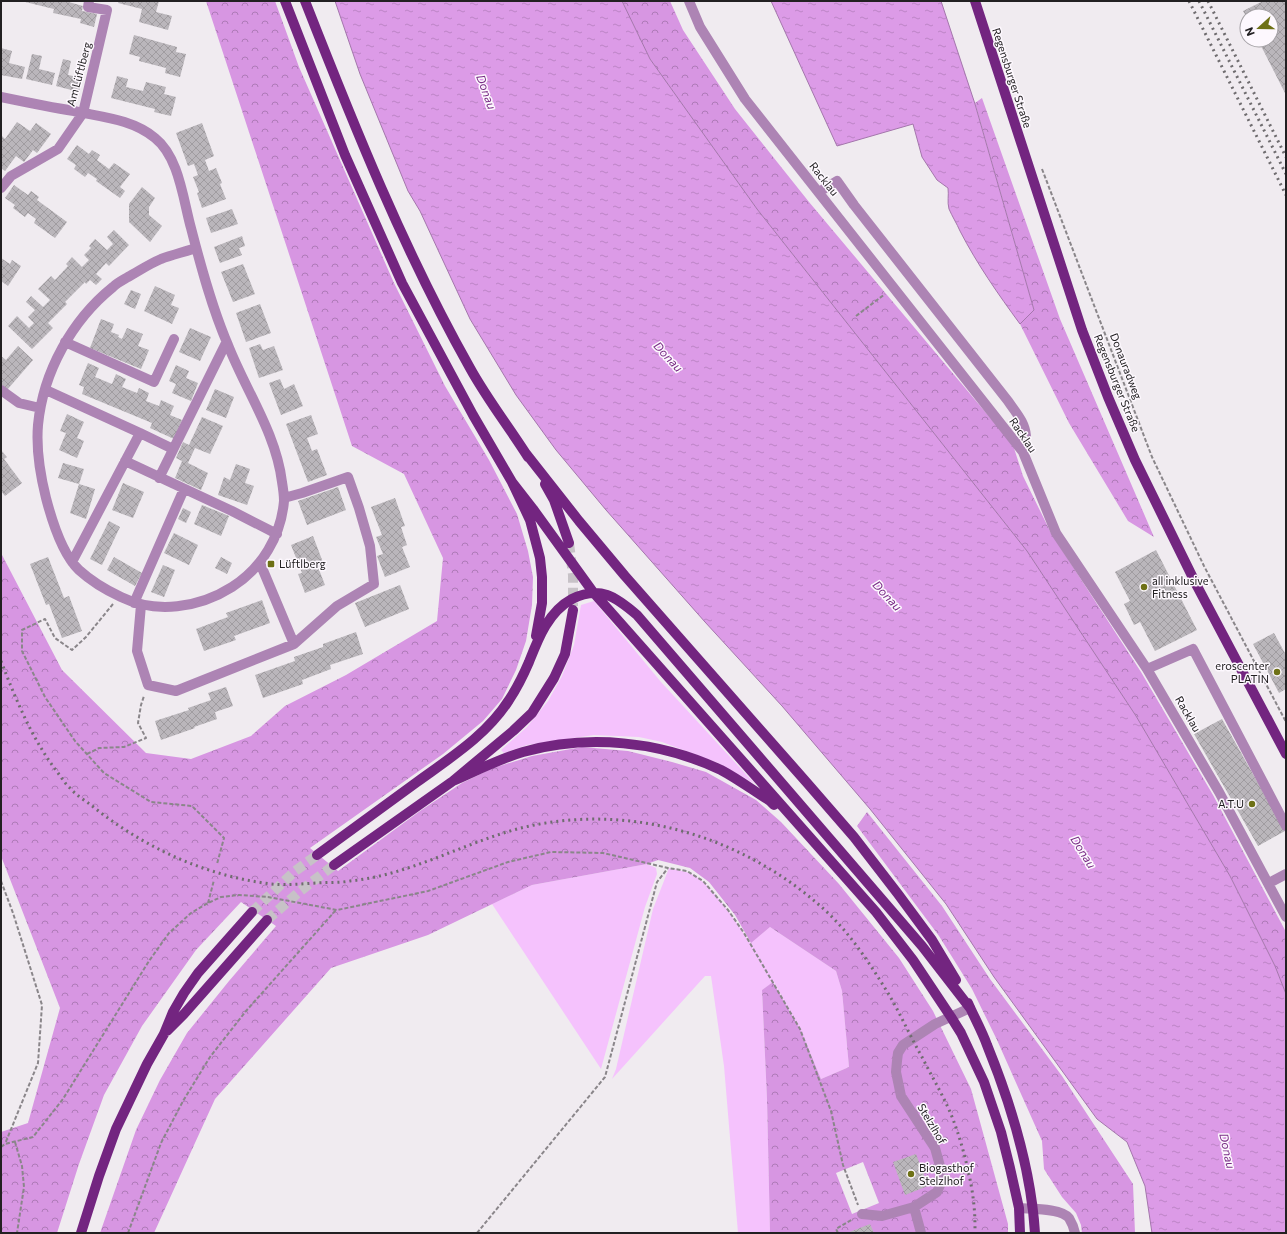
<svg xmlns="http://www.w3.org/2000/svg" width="1287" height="1234" font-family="Commissioner,sans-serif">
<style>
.green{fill:#f5c2fd}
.forest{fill:url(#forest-crowns);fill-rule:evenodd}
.water{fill:url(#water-ripples);stroke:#a476ac}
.building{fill:url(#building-cross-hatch)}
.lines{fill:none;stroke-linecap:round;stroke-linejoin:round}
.major-tunnel{stroke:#c7c2c7;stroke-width:10;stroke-dasharray:10 5;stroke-linecap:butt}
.path{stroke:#8a868a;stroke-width:2;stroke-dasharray:4 2;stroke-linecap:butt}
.minor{stroke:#ad84b4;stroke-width:10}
.major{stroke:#732580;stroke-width:10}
.rail{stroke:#6f6c6f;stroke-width:3;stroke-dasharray:2 4;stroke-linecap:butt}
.poi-dot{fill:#6e7116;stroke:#fdf8fe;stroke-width:1.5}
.labels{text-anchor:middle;stroke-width:3;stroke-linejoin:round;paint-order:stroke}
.street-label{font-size:11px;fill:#222022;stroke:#fdf8fe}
.poi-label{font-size:11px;fill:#222022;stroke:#fdf8fe;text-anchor:start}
.water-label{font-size:12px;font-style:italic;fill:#792d86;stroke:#fdf8fe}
</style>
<defs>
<pattern id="forest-crowns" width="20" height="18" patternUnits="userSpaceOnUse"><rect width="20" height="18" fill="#d796e2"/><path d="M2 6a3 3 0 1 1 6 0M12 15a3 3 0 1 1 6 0" fill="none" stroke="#ae7ab7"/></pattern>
<pattern id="water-ripples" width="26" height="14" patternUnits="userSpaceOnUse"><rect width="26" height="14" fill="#dc9be7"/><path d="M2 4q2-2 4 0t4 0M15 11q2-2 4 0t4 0" fill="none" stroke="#bc85c6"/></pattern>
<pattern id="building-cross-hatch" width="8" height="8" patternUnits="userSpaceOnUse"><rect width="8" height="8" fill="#bab6bb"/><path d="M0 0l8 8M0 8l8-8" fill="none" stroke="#a09ca0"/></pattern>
</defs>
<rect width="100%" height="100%" fill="#f0ebf0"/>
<path class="green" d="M594 601 661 682 755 784 718 763 662 742 639 737 594 735 527 745 504 753 501 750 527 727 548 701 562 676 574 645 581 605Z
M647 864 656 868 657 874 645 907 601 1069 492 904 532 885Z
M669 868C678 870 687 871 695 876 716 890 736 922 750 943L770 927 836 971 842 991 849 1067 821 1079 801 1031 774 982 762 990 767 1099 770 1233H738L724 1066 711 976H705L612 1079 616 1069 653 909Z"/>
<path class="forest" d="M206 1H275L299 67 394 283 445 386 489 460 517 514 528 551 533 577 532 605 526 641 516 670 502 699 483 721 443 754 310 848 338 871 420 811 462 783 493 768 532 756 582 747 628 751 672 762 706 772 756 800 781 822 839 884 899 958 933 1011 971 1089 1008 1224V1233H770L767 1099 762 990 773 982 801 1031 821 1079 849 1067 842 991 836 971 770 927 751 943 735 915 709 882 690 868 658 860 647 864 532 885 428 935 331 968 215 1099 154 1233H100L136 1130 160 1080 187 1033 229 981 276 926 241 902 196 950 142 1026 104 1095 79 1164 57 1233H1V1132L28 1123 60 1008 1 856V553L62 670 146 753 191 759 251 736 285 706 346 675 437 621 443 558 404 474 352 446ZM863 1162 879 1203 852 1214 836 1173Z
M622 1H670L683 30 735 109 809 202 1013 445 1023 476 1051 533 1141 672 1213 795 1286 932V994L1275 966 1230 876 1136 716 1027 551 757 209 650 59Z
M982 98 1060 319 1154 537 1128 521 1069 423 1020 324 1034 310 975 103Z
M867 812 942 906 990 979 1062 1076 1133 1184 1135 1233H1082L1081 1225 1076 1213 1062 1197 1044 1169 1042 1141 997 1040 972 989 939 936 857 826Z"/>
<path class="water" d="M335 1H622L650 59 757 209 1027 551 1136 716 1230 876 1275 966 1286 994V1233H1152L1145 1186 1127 1142 1097 1119 994 977 946 904 870 809 782 706 705 622 606 510 556 450 516 395 470 319 420 211 408 191 360 74Z
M771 1H941L975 104 1034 310 1020 324C998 294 977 264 960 231 957 224 952 216 949 209 947 202 949 195 948 188L937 180 922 157 913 124 837 146Z"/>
<path class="building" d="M21 1H65L83 6 82 11 97 14 94 27 80 23 81 19 53 13 54 9Z
M119 1H159L156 12 172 16 168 30 139 22 142 9 118 3Z
M1263 1H1286V95L1258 40H1271V16H1246L1243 11Z
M134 35 177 47 176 52 186 54 180 77 165 73 166 68 139 61 140 57 129 54Z
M1 48 12 51 9 63 25 67 22 79 1 75Z
M32 54 42 56 39 69 55 73 52 85 26 79Z
M63 59 71 61 68 75 83 78 79 92 56 86Z
M117 76 128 79 126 87 143 91 146 82 166 87 164 94 176 97 171 116 154 112 155 109 111 98Z
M17 122 30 131 36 123 51 134 37 153 33 150 24 162 16 156 5 171 2 169 1 171V137L2 136 5 139Z
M202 123 214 156 205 160 209 171 216 168 222 183 220 184 226 199 202 208 197 193 199 192 193 177 198 175 194 164 188 166 176 133Z
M77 145 89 154 92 150 100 155 97 160 109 169 114 163 130 174 120 187 125 191 120 198 96 181 97 179 88 173 85 177 74 169 76 165 67 159Z
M14 185 28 195 31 191 39 197 37 200 67 222 55 238 34 223 36 219 28 213 25 217 13 208 15 205 5 198Z
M142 187 155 198 149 207V215L162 226 150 242 129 222V204Z
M232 209 238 224 211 233 206 218Z
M114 230 129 245 109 266 106 263 96 274 102 279 96 285 90 280 86 284 85 282 65 302 67 304 48 323 53 328 32 349 8 326 17 316 29 328 34 323 28 317 35 310 26 302 31 296 43 307 50 300 38 289 51 276 55 280 68 266 66 264 72 257 82 267 89 260 84 255 91 248 89 246 95 239 107 250 113 244 107 237Z
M242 236 245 246 239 248 242 255 220 263 214 247Z
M1 258 10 264 12 260 21 266 8 286 1 281Z
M243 264 255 294 233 302 221 272Z
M155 286 175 295 171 305 179 308 172 324 144 311Z
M131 290 141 294 135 309 124 304Z
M260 304 271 333 246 342 236 313Z
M101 319 114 324 111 332 119 335 118 337 122 339 127 328 143 334 138 346 149 350 141 369 90 348Z
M190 328 211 337 200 361 179 352Z
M260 344 263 350 274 346 283 370 259 378 249 348Z
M18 346 33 360 7 390 1 384V356L6 360Z
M88 363 99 368 95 377 112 384 116 374 126 379 122 387 137 393 139 388 149 393 146 401 159 406 161 400 174 406 170 415 182 420 174 439 150 428 152 423 82 394 84 387 79 385Z
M176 365 189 371 186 378 198 383 191 401 172 393 176 384 169 381Z
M280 379 284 389 294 384 303 406 281 415 269 383Z
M215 389 234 397 226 418 206 410Z
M67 414 84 422 77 438 84 441 77 458 59 450 66 433 60 431Z
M311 415 318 434 307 438 312 451 317 449 327 475 308 482 286 424Z
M202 417 223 426 210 454 195 448 188 463 208 473 201 490 175 478 182 461 176 458 183 442 189 445Z
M1 450 7 457 4 459 22 483 5 496 1 491Z
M63 463 84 469 79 484 58 478Z
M236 464 250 469 245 483 254 486 247 505 218 495 224 477 230 480Z
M123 483 144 492 133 518 112 510Z
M79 484 95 489 86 519 70 513Z
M338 487 346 510 307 525 298 501Z
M395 498 405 526 401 527 407 545 402 547 410 567 385 577 377 556 383 554 376 537 382 535 371 507Z
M202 505 229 516 221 536 194 524Z
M183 508 191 512 186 523 178 519Z
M109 521 120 527 102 565 90 559Z
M174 533 198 545 189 565 164 553Z
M313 536 324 565 318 567 325 585 305 593 298 574 302 573 291 545Z
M1156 550 1197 630 1155 651 1140 622 1134 625 1124 604 1130 601 1115 572Z
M48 557 64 598 69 596 82 631 62 638 49 604 46 605 30 564Z
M114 557 142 573 135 586 107 570Z
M221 557 232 563 227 574 215 568Z
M163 565 175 570 164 597 151 592Z
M400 585 409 609 365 627 355 603Z
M262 600 270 623 234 636 236 640 204 651 196 629 228 617 226 613Z
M356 632 363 654 330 665 331 669 302 680 303 684 263 698 255 675 295 661 294 657 323 647V644Z
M1274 633 1286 655V689L1279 693 1253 644Z
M226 687 233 706 215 712 217 719 194 727 195 728 161 740 155 721 189 710 188 708 211 700 208 693Z
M1222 719 1285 831 1258 846 1194 734Z
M916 1154 928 1186 905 1195 893 1162Z
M870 1224 874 1233H847Z"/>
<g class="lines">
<path class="major-tunnel" d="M569 543 573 575V606
M252 912 294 872 317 855
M267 920 299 892 334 865"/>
<path class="path" d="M1042 169 1152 457 1204 566 1286 722
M856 316 885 294
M113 604 86 637 72 650 55 638 45 619 22 630V651L45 697 75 741 104 773 151 802 192 806 224 838 217 864
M87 754 99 748 124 747 146 738 138 723 141 705 144 696
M1 881 13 913 42 1005 38 1063 5 1144
M208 903 214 880
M15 1142 22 1166 24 1187 17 1233
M1 1147 5 1144 33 1137 63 1099 149 961 169 933 191 913 208 903 221 897 239 895 268 897 337 910 428 891 508 862 551 852 603 853 668 868 687 871 703 881 728 910 744 933 800 1029 831 1111 843 1165 858 1205
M128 1233 161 1143 183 1101 210 1057 246 1011 336 910
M477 1233 605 1077 657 882 668 868
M838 1233 836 1229 853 1219"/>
<path class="minor" d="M689 1 700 27 745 99 1023 452 1056 533 1147 669 1219 792 1286 917
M1 97C25 102 49 107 74 111 101 117 132 119 155 138 179 157 183 199 191 228 201 267 212 308 228 345 246 391 276 433 282 482 283 488 284 495 284 501 281 536 262 568 232 587 199 608 156 614 121 597 106 590 91 581 79 570 62 554 52 521 46 498 40 474 36 449 38 425 43 372 72 320 113 287 117 283 123 280 128 277 139 271 149 264 161 259 172 255 184 252 196 248
M1 188 11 176 58 149 83 113 107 10 88 7 89 1
M819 192 837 181 854 205 1008 401C1016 413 1025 422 1026 436L1018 445
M65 342 154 382 174 339
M1 390 19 403 40 408
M46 390 140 433 173 449
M125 461 232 511 277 534
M159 478 226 343
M72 562 140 433
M260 563 294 644
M134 603 184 489
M141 605 137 651 148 685 176 691 294 644 337 606 374 584 370 546 359 508 348 477 302 493 284 498
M1147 669 1193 649 1286 826
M1269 883 1286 874
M914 1207 921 1233
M1019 1208C1032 1209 1061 1208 1069 1218 1072 1223 1074 1228 1075 1233
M862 1214 882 1216 914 1207 937 1192 941 1183 940 1166 935 1148 901 1096 896 1072 897 1061 898 1053 903 1045 935 1024 970 1008"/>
<path class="major" d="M285 1 345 155 402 283 473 415 512 482 530 520 540 558 542 577V603L536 636
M305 1C354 126 404 251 470 368 487 399 509 427 528 457
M975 1 1082 330 1108 397 1135 460 1197 586 1286 754
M524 451 579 521 625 576 808 784 854 837 898 894 932 940 956 980
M512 482 533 509 593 592 876 912 913 960 951 1017 961 1033 984 1082 1001 1132 1010 1168 1019 1208 1020 1233
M545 484 554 500 569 543
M453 781C476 771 499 759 523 752 588 734 660 741 721 770 738 779 754 791 770 801L774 805
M317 855C350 831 384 806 417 782 450 758 487 735 509 700 517 688 523 676 529 662 538 639 548 612 572 599 600 585 616 597 637 615L922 946 970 1008
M334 865 453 781 513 731 532 713 554 678 565 654 573 610
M968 1003C974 1017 982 1031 987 1045 1011 1104 1031 1169 1035 1233
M167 1031 184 1014 267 920
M81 1233 99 1176 116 1129 147 1064 164 1034 173 1012 184 993 198 973 252 912"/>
<path class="rail" d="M1189 1 1286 195
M1199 1 1286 174
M1208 1 1286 157
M1 661C16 700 32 739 58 773 62 778 65 784 70 788 76 795 84 800 91 805 140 845 201 874 264 883 282 886 299 884 317 883 328 882 339 883 350 881 410 875 463 843 521 828 630 801 747 837 828 913 852 936 870 964 888 993 900 1013 910 1036 922 1057 933 1079 946 1100 954 1122 963 1146 972 1182 974 1206 975 1215 975 1224 975 1233"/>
</g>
<g class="poi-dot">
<rect x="267" y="560" width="8" height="8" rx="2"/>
<circle cx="1144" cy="587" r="4"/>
<circle cx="1277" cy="672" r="4"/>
<circle cx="1252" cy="804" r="4"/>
<circle cx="911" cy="1174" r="4"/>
</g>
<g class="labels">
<g class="street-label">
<text transform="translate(79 74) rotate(-75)" y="4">Am Lüftlberg</text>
<text transform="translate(1012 78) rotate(72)" y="4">Regensburger Straße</text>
<text transform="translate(824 179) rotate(52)" y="4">Racklau</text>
<text transform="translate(1126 366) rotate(69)" y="4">Donauradweg</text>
<text transform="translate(1117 383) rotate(68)" y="4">Regensburger Straße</text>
<text transform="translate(1023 435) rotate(56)" y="4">Racklau</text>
<text transform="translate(1188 714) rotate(60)" y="4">Racklau</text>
<text transform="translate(932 1124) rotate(59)" y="4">Stelzlhof</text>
</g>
<g class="poi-label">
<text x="279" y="568">Lüftlberg</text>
<text x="1152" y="585">all inklusive<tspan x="1152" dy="13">Fitness</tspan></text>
<text x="1269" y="670" text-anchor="end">eroscenter<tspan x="1269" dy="13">PLATIN</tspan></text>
<text x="1244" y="808" text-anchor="end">A.T.U</text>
<text x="919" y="1172">Biogasthof<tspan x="919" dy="13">Stelzlhof</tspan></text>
</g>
<g class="water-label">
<text transform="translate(486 92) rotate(70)" y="4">Donau</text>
<text transform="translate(668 357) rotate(47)" y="4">Donau</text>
<text transform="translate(887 596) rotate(47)" y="4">Donau</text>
<text transform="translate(1083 852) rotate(58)" y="4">Donau</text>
<text transform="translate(1227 1151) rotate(78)" y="4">Donau</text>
</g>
</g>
<rect width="1287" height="1234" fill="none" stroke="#222022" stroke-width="4"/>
<g transform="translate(1259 28) rotate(249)"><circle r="19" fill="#fdf8fe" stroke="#a5a2a6"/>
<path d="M0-3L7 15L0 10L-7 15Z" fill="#6e7116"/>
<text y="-6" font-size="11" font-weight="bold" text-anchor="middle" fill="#222022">N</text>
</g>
</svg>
